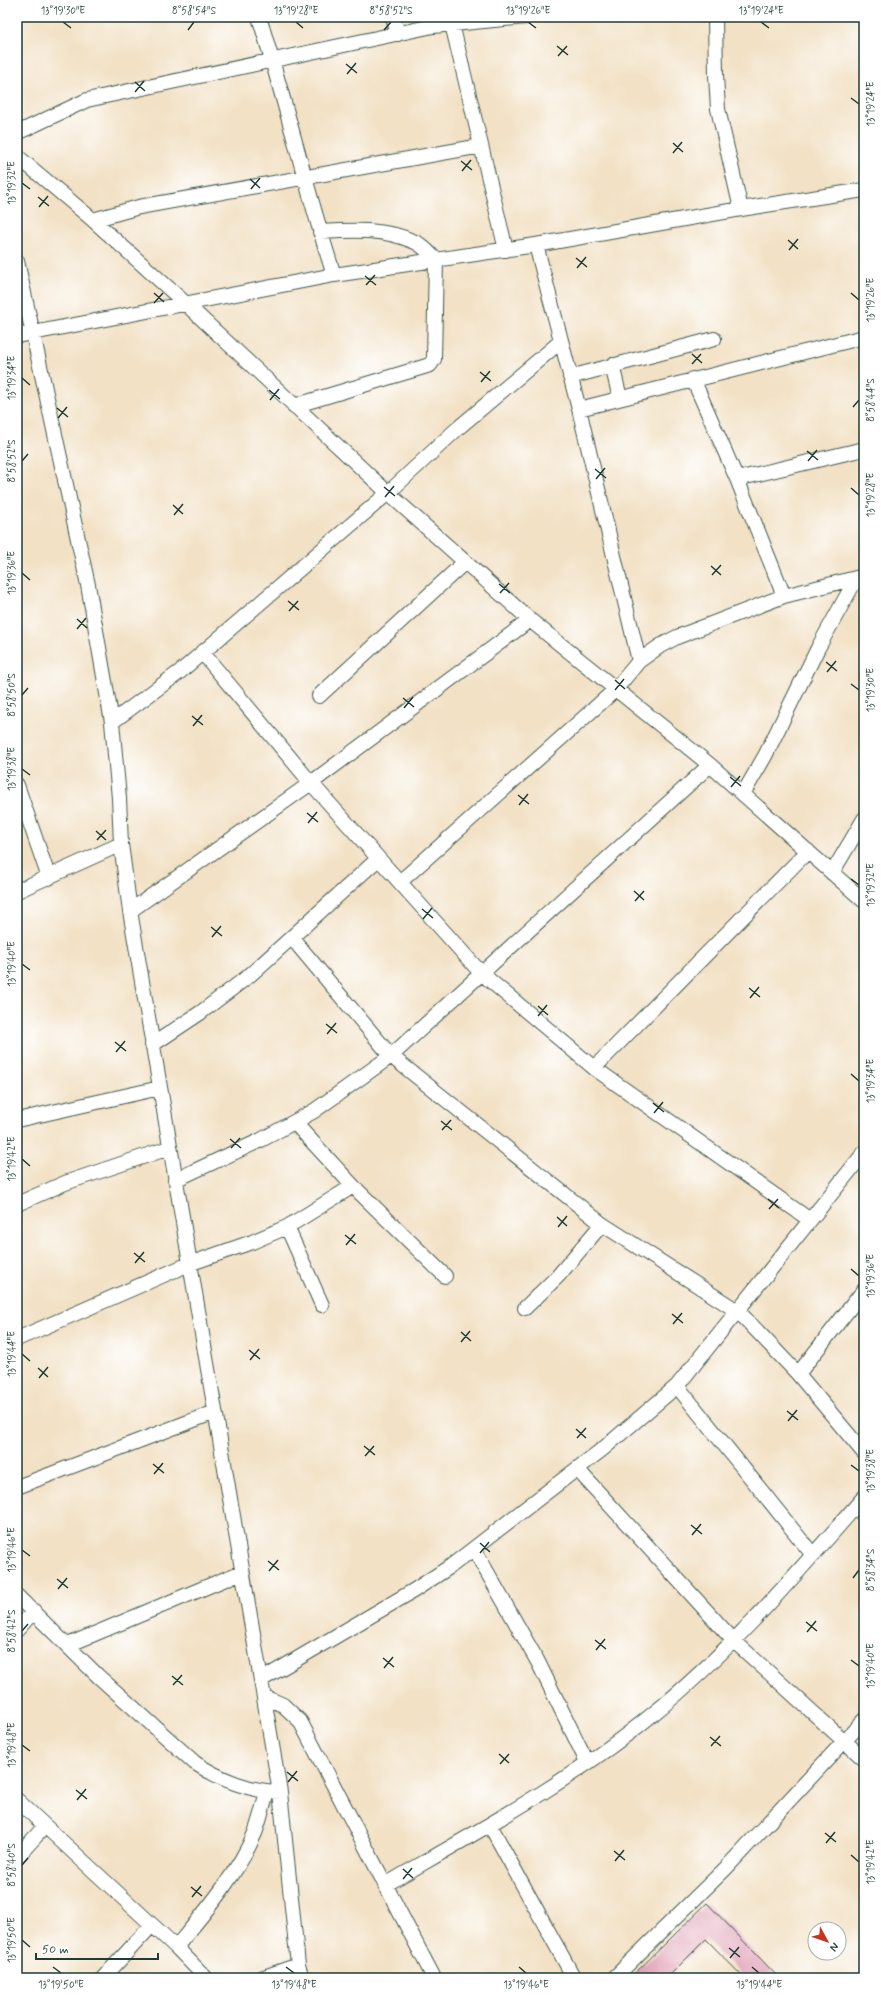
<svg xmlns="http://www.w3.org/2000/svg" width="881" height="1995" font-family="Mynerve,sans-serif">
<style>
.building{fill:#e1a3b8}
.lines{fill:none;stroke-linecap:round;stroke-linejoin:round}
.minor-casing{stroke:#3f564a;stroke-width:16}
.minor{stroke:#fff;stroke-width:14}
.ticks{fill:none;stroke:#1f3d34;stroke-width:1.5}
.neatline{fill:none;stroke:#1f3d34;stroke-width:1.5}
.ticks-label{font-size:10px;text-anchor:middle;fill:#1f3d34}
</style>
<rect width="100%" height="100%" fill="#fff"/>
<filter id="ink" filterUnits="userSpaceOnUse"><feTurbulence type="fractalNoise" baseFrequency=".025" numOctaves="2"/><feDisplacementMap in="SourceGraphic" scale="8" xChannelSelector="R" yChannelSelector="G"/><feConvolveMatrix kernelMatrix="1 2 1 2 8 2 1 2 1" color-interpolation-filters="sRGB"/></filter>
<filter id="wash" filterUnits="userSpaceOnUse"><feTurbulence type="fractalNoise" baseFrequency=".012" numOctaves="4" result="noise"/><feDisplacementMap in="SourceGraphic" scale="16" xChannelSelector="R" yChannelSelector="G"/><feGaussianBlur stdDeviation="0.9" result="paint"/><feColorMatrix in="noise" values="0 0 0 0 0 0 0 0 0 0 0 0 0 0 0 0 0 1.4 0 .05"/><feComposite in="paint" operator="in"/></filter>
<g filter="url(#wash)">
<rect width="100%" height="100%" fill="#f2e1c5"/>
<g id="blocks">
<path class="building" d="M707 1903 779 1978H744L706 1939 667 1978H630Z"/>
</g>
</g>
<g filter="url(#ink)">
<use href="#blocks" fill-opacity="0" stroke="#3f564a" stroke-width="1"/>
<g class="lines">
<defs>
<path id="minor" d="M259 17C286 102 306 190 334 275
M393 17 398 34
M715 17 716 75 718 109 741 209
M452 24 506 250
M17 133 87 100 433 26 526 17
M17 156 93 220 185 303 388 493 530 620 710 765 864 901
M93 220 139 207 481 146
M536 245 579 409 639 661
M17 261 88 585 112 722 119 798 121 844 130 911 280 1792 298 1965 302 1978
M17 336 334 275 536 245 741 209 864 190
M612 365 620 398
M570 377 714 339
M693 379 737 479 784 596
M294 406 430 365 434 359 436 260C430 254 423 245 415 242 385 228 352 230 320 232
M579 409 864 337
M737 479 864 449
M202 652 311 783 481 973 594 1068 810 1220
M319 696 465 562
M112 722 181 671 388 493 457 429 560 342
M17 785 49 878
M743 794 765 756 818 648 856 579
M832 873 864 819
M401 881 615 690 639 661 660 646 677 637 784 596 864 576
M17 891 121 844
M130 911 311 783 530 620
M292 938 391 1056 602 1224 739 1312 798 1374 864 1453
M152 1045 200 1013 250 975 378 859
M594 1068 808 851
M17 1120 160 1088
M294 1122 353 1186 445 1276
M175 1180 261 1140 314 1111 391 1056 710 765
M17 1204 65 1183 169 1148
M287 1227 322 1305
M525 1308 558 1276 602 1224
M17 1339 189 1264 252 1242 287 1227 353 1186
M798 1374 864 1290
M677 1386 813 1555
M577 1469 733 1640 864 1759
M17 1487 215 1412
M474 1549 538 1662 587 1762
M17 1596 98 1676 195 1763C219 1779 252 1792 280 1792
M17 1630 34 1611
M68 1645 242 1572
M261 1680 413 1591 451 1566 604 1448 677 1386 864 1153
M265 1697 283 1705 300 1721 434 1978
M17 1800 176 1947 206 1978
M490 1825 574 1978
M17 1857 45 1826
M385 1885C475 1833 573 1780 653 1714 731 1651 798 1572 864 1497
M176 1947C205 1912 237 1875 255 1833 260 1820 263 1806 267 1792
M103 1978 152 1925
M261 1978 298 1965
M614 1978 726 1868 864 1720"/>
</defs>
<use href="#minor" class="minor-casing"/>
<use href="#minor" class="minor"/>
</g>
</g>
<path class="ticks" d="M63 22 71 28M296 22 303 28M528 22 536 28M761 22 769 28M188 30 194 22M384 30 391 22M557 46 568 55M558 56 567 46M346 64 357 73M347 74 356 63M135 82 145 91M135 92 144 81M851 98 859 104M673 143 683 152M673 153 682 142M461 161 472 170M462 171 471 160M250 179 260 188M22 183 30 189M251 189 260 178M38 197 49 206M39 207 48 196M788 240 798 249M789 250 798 239M576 258 587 267M577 268 586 257M365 276 376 285M366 285 375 275M154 293 164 302M851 293 859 300M154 303 163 293M692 354 702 363M692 364 701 354M480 372 491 381M22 378 30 385M481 382 490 371M269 390 280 399M270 400 279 389M853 407 859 400M57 408 68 417M58 418 67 407M807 451 818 460M22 461 28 454M808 461 817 450M595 469 606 478M596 479 605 468M384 487 395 496M851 488 859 495M385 497 394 486M173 505 183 514M174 515 183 504M711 566 721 575M22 573 30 580M712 575 721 565M499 584 510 593M500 593 509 583M288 601 299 610M289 611 298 601M77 619 87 628M77 629 86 618M826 662 837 671M827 672 836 661M615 680 625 689M851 684 859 690M615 690 624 679M22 695 28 688M403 698 414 707M404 708 413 697M192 716 203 725M193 726 202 715M22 769 30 775M730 777 741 786M731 787 740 776M518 795 529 804M519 805 528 794M307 813 318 822M308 823 317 812M96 831 106 840M97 840 106 830M851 879 859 885M634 891 644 900M635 901 644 891M422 909 433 918M423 919 432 908M211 927 222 936M212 937 221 926M22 964 30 970M749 988 760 997M750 998 759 987M538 1006 548 1015M538 1016 547 1005M326 1024 337 1033M327 1034 336 1023M115 1042 126 1051M116 1052 125 1041M851 1074 859 1081M653 1103 664 1112M654 1113 663 1102M441 1121 452 1130M442 1130 451 1120M230 1139 241 1148M231 1148 240 1138M22 1159 30 1166M768 1199 779 1208M769 1209 778 1199M557 1217 567 1226M558 1227 567 1216M345 1235 356 1244M346 1245 355 1234M134 1253 145 1262M135 1263 144 1252M851 1269 859 1276M672 1314 683 1323M673 1324 682 1313M461 1332 471 1341M461 1342 470 1331M249 1350 260 1359M22 1354 30 1361M250 1360 259 1349M38 1368 48 1377M39 1378 48 1367M787 1411 798 1420M788 1421 797 1410M576 1429 586 1438M577 1438 586 1428M364 1446 375 1455M365 1456 374 1446M153 1464 164 1473M851 1465 859 1471M154 1474 163 1463M691 1525 702 1534M692 1535 701 1524M480 1543 490 1552M22 1550 30 1556M480 1553 489 1542M268 1561 279 1570M269 1571 278 1560M853 1578 859 1570M57 1579 68 1588M58 1589 67 1578M806 1622 817 1631M22 1631 28 1624M807 1632 816 1621M595 1640 606 1649M596 1650 605 1639M383 1658 394 1667M851 1660 859 1666M384 1668 393 1657M172 1676 183 1685M173 1685 182 1675M710 1737 721 1746M22 1745 30 1751M711 1746 720 1736M499 1754 509 1763M500 1764 509 1754M287 1772 298 1781M288 1782 297 1771M76 1790 87 1799M77 1800 86 1789M825 1833 836 1842M826 1843 835 1832M614 1851 625 1860M851 1855 859 1862M615 1861 624 1850M22 1865 28 1858M403 1869 413 1878M403 1879 412 1868M191 1887 202 1896M192 1897 201 1886M22 1940 30 1947M729 1948 740 1957M730 1958 739 1947M53 1967 61 1973M286 1967 294 1973M519 1967 526 1973M752 1967 759 1973"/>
<rect width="881" height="1995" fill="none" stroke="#fff" stroke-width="44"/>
<g transform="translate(827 1941) rotate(130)"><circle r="19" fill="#ffffff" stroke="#a5b1ae"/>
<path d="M0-3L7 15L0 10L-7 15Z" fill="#c8321e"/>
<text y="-6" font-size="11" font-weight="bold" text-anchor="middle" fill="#1f3d34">N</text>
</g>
<path d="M36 1953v6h122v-6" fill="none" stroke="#1f3d34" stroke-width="2"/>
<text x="42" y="1953" font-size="12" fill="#1f3d34" stroke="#ffffff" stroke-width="3" paint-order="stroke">50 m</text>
<rect x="22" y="22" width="837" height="1951" class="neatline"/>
<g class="ticks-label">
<text x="63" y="14">13°19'30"E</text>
<text x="194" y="14">8°58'54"S</text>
<text x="296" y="14">13°19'28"E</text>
<text x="391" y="14">8°58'52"S</text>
<text x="528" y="14">13°19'26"E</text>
<text x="761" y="14">13°19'24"E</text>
<text transform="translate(870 104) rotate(-90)" y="4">13°19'24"E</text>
<text transform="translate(11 183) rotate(-90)" y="4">13°19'32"E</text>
<text transform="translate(870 300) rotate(-90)" y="4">13°19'26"E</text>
<text transform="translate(11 378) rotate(-90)" y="4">13°19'34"E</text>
<text transform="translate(870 400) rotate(-90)" y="4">8°58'44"S</text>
<text transform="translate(11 461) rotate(-90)" y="4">8°58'52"S</text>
<text transform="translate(870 495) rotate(-90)" y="4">13°19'28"E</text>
<text transform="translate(11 573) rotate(-90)" y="4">13°19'36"E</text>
<text transform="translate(870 690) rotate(-90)" y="4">13°19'30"E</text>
<text transform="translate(11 695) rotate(-90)" y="4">8°58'50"S</text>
<text transform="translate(11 769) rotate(-90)" y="4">13°19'38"E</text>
<text transform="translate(870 885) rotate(-90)" y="4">13°19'32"E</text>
<text transform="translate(11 964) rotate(-90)" y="4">13°19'40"E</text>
<text transform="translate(870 1081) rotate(-90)" y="4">13°19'34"E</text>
<text transform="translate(11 1159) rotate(-90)" y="4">13°19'42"E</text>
<text transform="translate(870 1276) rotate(-90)" y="4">13°19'36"E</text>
<text transform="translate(11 1354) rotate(-90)" y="4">13°19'44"E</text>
<text transform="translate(870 1471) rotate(-90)" y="4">13°19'38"E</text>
<text transform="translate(11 1550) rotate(-90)" y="4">13°19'46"E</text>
<text transform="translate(870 1570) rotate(-90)" y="4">8°58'34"S</text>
<text transform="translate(11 1631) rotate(-90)" y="4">8°58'42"S</text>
<text transform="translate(870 1666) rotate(-90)" y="4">13°19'40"E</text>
<text transform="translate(11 1745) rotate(-90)" y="4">13°19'48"E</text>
<text transform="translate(870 1862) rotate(-90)" y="4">13°19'42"E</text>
<text transform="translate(11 1865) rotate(-90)" y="4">8°58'40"S</text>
<text transform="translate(11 1940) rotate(-90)" y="4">13°19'50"E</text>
<text x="61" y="1988">13°19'50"E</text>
<text x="294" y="1988">13°19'48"E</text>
<text x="526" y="1988">13°19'46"E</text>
<text x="759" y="1988">13°19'44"E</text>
</g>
</svg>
